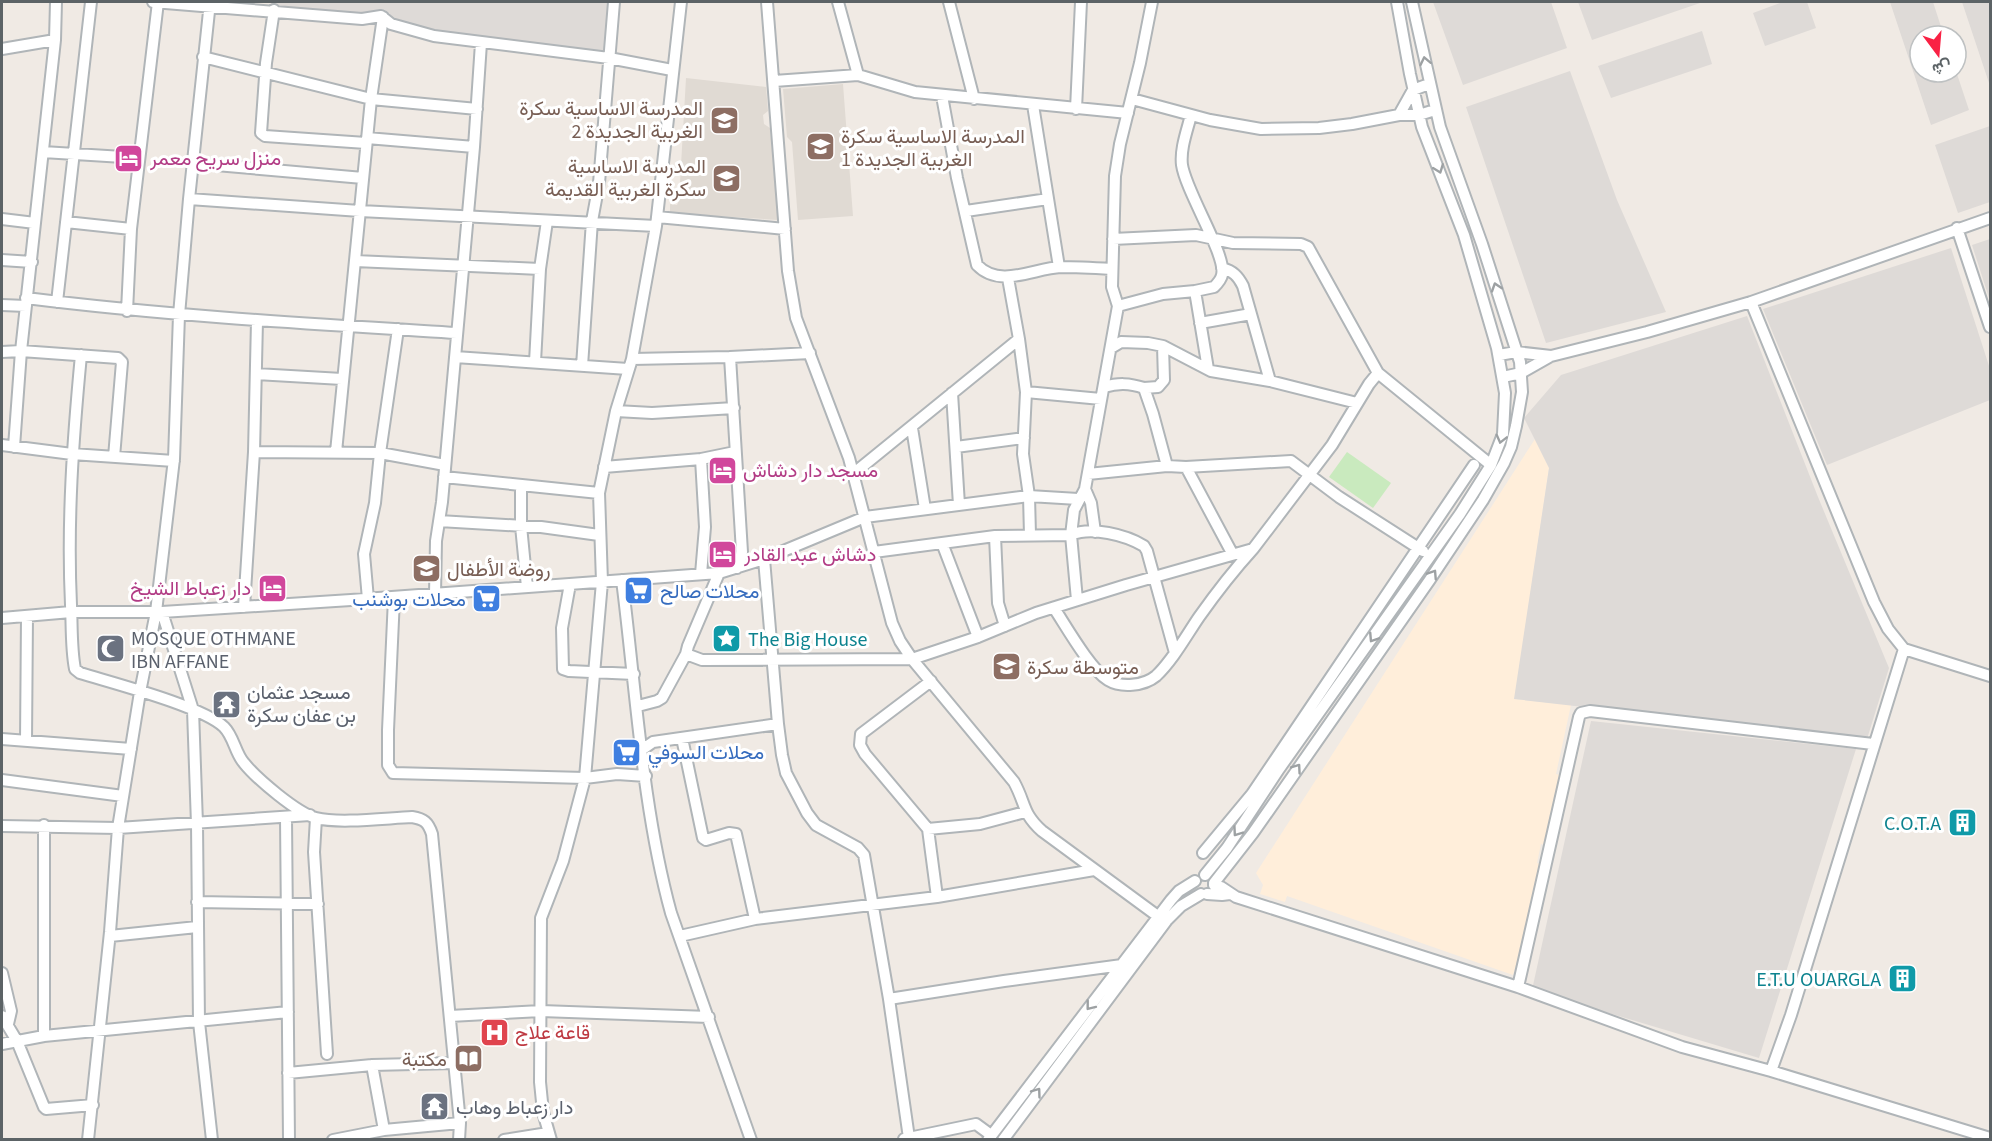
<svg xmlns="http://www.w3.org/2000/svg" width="1992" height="1141" font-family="'Source Sans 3',Vazirmatn,sans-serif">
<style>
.commercial{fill:#ffeeda}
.industrial{fill:#dedad7}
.education{fill:#e0dad3}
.green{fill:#c9eabe}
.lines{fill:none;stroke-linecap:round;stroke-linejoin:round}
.minor-casing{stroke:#b0b5b8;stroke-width:14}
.minor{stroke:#fff;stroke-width:10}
.oneway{stroke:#9da1a3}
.labels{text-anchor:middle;stroke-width:6;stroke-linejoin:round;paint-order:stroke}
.education-label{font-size:20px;fill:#785e54;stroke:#fff;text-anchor:end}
.hotel-label{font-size:20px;fill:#b23c85;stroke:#fff;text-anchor:start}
.shop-label{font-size:20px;fill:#366cbe;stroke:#fff;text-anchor:start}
.worship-label{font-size:20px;fill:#5b616d;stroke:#fff;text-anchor:start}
.culture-label{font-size:20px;fill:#0d838f;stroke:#fff;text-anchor:end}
.health-label{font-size:20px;fill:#be3a42;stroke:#fff;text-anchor:start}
</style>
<rect width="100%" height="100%" fill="#f0eae4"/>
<path class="commercial" d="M1535 439 1549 468 1515 699 1571 705 1556 774 1564 776 1549 846 1541 844 1537 863 1544 865 1524 962 1517 961 1513 975 1287 896 1285 902 1260 894 1263 885 1256 873Z"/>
<path class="industrial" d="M271 2H612L607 56 484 42 389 23 270 10Z
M1433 2H1551L1567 48 1463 85Z
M1578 2H1703L1592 40Z
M1783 2H1807L1816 28 1765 46 1753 13Z
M1890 2H1933L1944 36H1920V72L1956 71 1969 110 1931 125Z
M1962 2H1990V86Z
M1702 31 1712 64 1611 98 1598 66Z
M1570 71 1617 200 1666 312 1546 343 1466 107Z
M1990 126V202L1958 213 1935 145Z
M1990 239V301L1972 245Z
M1951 248 1990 369V400L1827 465 1763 309Z
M1747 316 1818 497 1889 668 1867 739 1514 699 1549 468 1524 418 1561 375Z
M1591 721 1856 749 1759 1058 1532 990Z"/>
<path class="education" d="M686 78 766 87 768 111 763 115 764 124 770 128 778 220 670 213V204L677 205 679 200Z
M843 84 853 216 798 220 792 142 787 137 783 89Z"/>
<path class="green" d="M1347 452 1391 483 1373 508 1329 477Z"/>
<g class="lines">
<defs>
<path id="minor" d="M153 2 362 19 381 16 391 24 434 36 609 58 672 70
M767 2 788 271 796 318 849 458 892 623 900 641 912 659 1014 782C1026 804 1022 813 1042 831L1159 917 1167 920
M838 2 858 75 915 92 1128 113
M949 2 974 99
M274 10 266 63 261 133 265 136 366 143
M2 49 55 40
M203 57 371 99 477 109
M774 81 858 75
M942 96 957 178 977 265C1000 289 1034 268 1061 267 1078 267 1095 268 1112 269
M1132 99 1210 120 1261 129 1319 128 1352 124 1399 115H1419L1435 110
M1033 105 1059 267
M1076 109 1081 2
M1191 115C1187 131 1180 149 1182 165 1186 192 1227 256 1222 275 1221 280 1217 284 1214 287L1195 291
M1399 115 1413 90 1429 84
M367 138 474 147
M43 152 139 158
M193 163 363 178
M189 199 360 211 656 226
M966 211 1048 199
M657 217 785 229
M2 219 35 223
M66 222 131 229
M1957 228 1990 327
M1113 239 1196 235 1233 243 1301 244 1308 247 1378 373
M2 260 32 262
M355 261 540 269
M1222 268C1233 271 1238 276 1243 286L1270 381
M1008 278 1019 339
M26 298C170 316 313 324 457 333
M57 302 91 2
M1751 302 1874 602 1888 629 1904 649 1990 676
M2 305 26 306
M1118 306 1163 294 1195 291 1208 369
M127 311 131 229 158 2
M1200 323 1251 314
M1111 348 1121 342 1148 343 1163 346 1211 371 1270 381 1357 403
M2 352 21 351 55 40 56 2
M81 355C73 439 67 521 71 605 72 626 71 649 75 669L80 673C112 683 202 706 224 727 234 737 235 753 244 763 257 779 297 813 316 818 339 824 387 818 412 817 424 819 428 822 432 834L460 1123 459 1140
M1499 355 1516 352 1551 356
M455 357 628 369
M730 357 742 552 737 568
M632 359 730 357 810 353
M535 362 540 269 547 221
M582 366 592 221 599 183 614 2
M256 374 342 379
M1503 377 1521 373 1551 356 1647 332 1751 302 1990 218
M1104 387C1118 383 1129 383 1144 388L1153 414 1167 466 1186 467 1232 553
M1144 388 1158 387 1164 380 1163 346
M1026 392 1101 399
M952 393 959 505
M616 411 652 413 734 408
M912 428 925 509
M2 445 72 454 174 461
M14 447 21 351 118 358 122 362 114 457
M956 447 1024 438
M254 452 380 453 445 465
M336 452 371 99 383 17
M701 459 705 527 701 574
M604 467 701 459 735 452
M1186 467 1291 461 1339 497 1423 551
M853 474 1019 339 1026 392 1023 454 1029 496 1030 535
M1088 474 1167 466
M444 477 599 493
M521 485V526L527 587
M1085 489 1091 503 1095 532
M439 521 541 527 599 535
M995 536 998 603 1005 626
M942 543 978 637
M874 552 995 536 1071 535C1091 526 1126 535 1144 546L1147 551 1175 653
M764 559 778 724 782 755 786 773 807 813 816 825 858 848 864 855 889 999 909 1138
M719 573 688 646 686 654 702 660 912 659 978 637 1036 613 1126 585 1253 549 1332 445 1369 384 1378 373 1491 465
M622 580C636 690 642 807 671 913L751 1140
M570 584 562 628 563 669 569 671 634 674
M435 594 436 541 442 502 474 147 481 43
M394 598 388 730V765L393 773 585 778 617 774 646 776
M368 599 364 554 375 503 380 453 398 329
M1077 600 1071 535 1074 510 1085 489 1118 306 1112 287 1115 176 1120 144 1140 63 1152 2
M244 607 254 452 257 321
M1054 608C1066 626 1090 669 1108 680 1121 688 1144 686 1156 676 1173 660 1186 636 1199 617 1216 593 1233 571 1253 549
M162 612 193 710 197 824 199 1022 212 1140
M2 618 71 612H162L351 600 719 573 764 559 865 517 1029 496 1078 499
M1904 649 1791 1015 1771 1071 1990 1138
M931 681 861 734 860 745 865 754 928 829 937 897
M638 706 657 701 662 698 686 654
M682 738 703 838 706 840 729 833 736 834 755 919
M2 739 131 749
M26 741 27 616
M643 749 653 742 778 724
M2 780 123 796
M286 818 289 1140
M316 818 314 852 327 1054
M2 826 118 828 310 815
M928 829 980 824 1025 812
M1203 853 1252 794 1474 465
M1205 875 1227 848 1279 769 1460 514 1491 465 1503 434 1505 393 1497 348 1464 235 1422 127 1410 74 1397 2
M1214 883 1253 833 1429 581 1483 500 1504 463 1511 447 1516 426 1522 392 1520 362 1482 244 1440 127 1412 2
M1214 885 1221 887 1236 897 1518 987
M1207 894 1222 895 1230 894
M197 902 318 904
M110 936 197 927
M680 936 755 919 937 897 1094 870
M2 973 11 1011 8 1024
M889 999 1004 981 1122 965
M2 1016 17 1041 44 1107 46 1109 93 1105
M450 1016 541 1011 709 1017
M44 1036V825
M2 1044 44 1036 288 1012
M372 1065 384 1130
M1771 1071 1682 1047 1518 987 1579 717 1581 713 1590 711 1873 744
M288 1073 372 1065 455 1063
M904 1139 976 1124 991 1135
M88 1140 110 932 118 828 140 692 156 612 174 459 179 315 189 199 210 2
M333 1140 384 1130 460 1123
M504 1140 548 1133
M551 1140 543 1112 540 1082 541 918 563 861 585 778 602 582 599 493 616 411 632 359 656 226 681 2
M988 1140 1171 900 1179 891 1195 881
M1003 1140 1167 920 1181 906 1201 894"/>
</defs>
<use href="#minor" class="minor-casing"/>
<use href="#minor" class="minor"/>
</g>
<defs><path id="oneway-chevron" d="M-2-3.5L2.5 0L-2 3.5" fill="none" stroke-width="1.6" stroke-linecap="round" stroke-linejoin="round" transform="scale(1.5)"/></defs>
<g class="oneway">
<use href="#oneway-chevron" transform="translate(1425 61) rotate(-102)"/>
<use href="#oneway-chevron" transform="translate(1439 169) rotate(69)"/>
<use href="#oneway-chevron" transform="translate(1496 287) rotate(-108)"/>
<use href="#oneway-chevron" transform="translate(1501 439) rotate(104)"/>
<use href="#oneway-chevron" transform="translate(1433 574) rotate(-57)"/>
<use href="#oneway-chevron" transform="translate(1373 638) rotate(123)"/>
<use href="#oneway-chevron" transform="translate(1297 768) rotate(-55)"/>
<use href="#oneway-chevron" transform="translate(1237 832) rotate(125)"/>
<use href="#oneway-chevron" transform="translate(1090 1006) rotate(128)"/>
<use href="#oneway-chevron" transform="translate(1037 1092) rotate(-54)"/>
</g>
<defs>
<symbol id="school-square" viewBox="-11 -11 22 22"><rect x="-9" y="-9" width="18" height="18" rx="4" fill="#8d6e63" stroke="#fff"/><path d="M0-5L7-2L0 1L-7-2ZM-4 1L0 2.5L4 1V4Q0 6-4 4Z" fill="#fff"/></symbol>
<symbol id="hotel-square" viewBox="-11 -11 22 22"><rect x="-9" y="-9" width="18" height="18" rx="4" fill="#d1479c" stroke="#fff"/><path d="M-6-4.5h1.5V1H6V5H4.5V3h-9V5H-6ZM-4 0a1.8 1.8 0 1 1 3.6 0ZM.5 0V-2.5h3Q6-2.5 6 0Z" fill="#fff"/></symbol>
<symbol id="supermarket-square" viewBox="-11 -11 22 22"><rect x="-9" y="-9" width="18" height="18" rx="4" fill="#3f7fe0" stroke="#fff"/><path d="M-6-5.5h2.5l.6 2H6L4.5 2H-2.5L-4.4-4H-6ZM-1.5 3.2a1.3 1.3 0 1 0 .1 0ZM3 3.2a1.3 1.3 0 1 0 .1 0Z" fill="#fff"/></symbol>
<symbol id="sight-square" viewBox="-11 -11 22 22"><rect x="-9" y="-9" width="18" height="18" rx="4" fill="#0f9aa8" stroke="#fff"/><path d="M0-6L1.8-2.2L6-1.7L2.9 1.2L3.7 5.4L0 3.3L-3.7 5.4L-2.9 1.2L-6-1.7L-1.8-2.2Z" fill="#fff"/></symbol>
<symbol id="mosque-square" viewBox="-11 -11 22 22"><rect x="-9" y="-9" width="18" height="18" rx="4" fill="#6b7280" stroke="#fff"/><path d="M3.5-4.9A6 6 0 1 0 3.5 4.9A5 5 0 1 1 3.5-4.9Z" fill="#fff"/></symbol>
<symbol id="temple-square" viewBox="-11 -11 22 22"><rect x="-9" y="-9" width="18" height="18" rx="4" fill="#6b7280" stroke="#fff"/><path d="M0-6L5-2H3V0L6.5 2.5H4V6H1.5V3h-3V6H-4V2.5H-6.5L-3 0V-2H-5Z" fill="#fff"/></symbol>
<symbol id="building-square" viewBox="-11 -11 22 22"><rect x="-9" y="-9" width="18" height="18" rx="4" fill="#0f9aa8" stroke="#fff"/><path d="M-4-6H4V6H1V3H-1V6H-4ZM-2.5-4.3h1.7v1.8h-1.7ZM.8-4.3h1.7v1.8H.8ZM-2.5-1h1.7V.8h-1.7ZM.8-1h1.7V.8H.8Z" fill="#fff"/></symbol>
<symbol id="hospital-square" viewBox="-11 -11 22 22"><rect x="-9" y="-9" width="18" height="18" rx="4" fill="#e0444e" stroke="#fff"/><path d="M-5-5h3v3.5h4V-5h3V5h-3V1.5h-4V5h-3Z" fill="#fff"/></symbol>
<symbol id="library-square" viewBox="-11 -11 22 22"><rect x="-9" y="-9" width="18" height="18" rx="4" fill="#8d6e63" stroke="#fff"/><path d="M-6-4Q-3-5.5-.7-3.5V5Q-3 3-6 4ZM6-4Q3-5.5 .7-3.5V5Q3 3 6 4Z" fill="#fff"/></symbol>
</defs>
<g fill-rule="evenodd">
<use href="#school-square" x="708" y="104" width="33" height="33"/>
<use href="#school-square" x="804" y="130" width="33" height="33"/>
<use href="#hotel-square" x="112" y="142" width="33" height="33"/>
<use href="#school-square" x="710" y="162" width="33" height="33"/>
<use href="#hotel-square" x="706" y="454" width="33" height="33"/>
<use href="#hotel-square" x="706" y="538" width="33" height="33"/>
<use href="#school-square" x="410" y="552" width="33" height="33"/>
<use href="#hotel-square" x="256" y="572" width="33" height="33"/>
<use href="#supermarket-square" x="622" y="574" width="33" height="33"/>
<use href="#supermarket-square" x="470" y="582" width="33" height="33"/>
<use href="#sight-square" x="710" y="622" width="33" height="33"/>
<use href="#mosque-square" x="94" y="632" width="33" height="33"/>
<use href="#school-square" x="990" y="650" width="33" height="33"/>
<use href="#temple-square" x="210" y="688" width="33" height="33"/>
<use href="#supermarket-square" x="610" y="736" width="33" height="33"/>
<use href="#building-square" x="1946" y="806" width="33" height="33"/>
<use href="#building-square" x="1886" y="962" width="33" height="33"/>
<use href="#hospital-square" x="478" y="1016" width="33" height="33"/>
<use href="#library-square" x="452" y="1042" width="33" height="33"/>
<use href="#temple-square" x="418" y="1090" width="33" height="33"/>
</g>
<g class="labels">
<g class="education-label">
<text x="703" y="115">المدرسة الاساسية سكرة<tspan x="703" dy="23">الغربية الجديدة 2</tspan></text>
<text x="841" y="143" text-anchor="start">المدرسة الاساسية سكرة<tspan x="841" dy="23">الغربية الجديدة 1</tspan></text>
<text x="706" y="173">المدرسة الاساسية<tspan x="706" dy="23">سكرة الغربية القديمة</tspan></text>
<text x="447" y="576" text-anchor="start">روضة الأطفال</text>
<text x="1027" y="674" text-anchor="start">متوسطة سكرة</text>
<text x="447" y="1066">مكتبة</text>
</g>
<g class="hotel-label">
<text x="150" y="165">منزل سريح معمر</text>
<text x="743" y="477">مسجد دار دشاش</text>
<text x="744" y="561">دشاش عبد القادر</text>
<text x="251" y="595" text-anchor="end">دار زعباط الشيخ</text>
</g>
<g class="shop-label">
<text x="660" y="598">محلات صالح</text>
<text x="466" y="606" text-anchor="end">محلات بوشنب</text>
<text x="648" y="759">محلات السوفي</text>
</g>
<g class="worship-label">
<text x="131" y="645">MOSQUE OTHMANE<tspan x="131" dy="23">IBN AFFANE</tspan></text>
<text x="247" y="699">مسجد عثمان<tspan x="247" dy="23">بن عفان سكرة</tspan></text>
<text x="456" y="1114">دار زعباط وهاب</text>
</g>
<g class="culture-label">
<text x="748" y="646" text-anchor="start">The Big House</text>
<text x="1941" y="830">C.O.T.A</text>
<text x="1881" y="986">E.T.U OUARGLA</text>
</g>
<g class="health-label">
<text x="515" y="1039">قاعة علاج</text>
</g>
</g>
<rect width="1992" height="1141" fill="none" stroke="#5c6366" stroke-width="6"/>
<g transform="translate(1938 54) rotate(164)"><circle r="28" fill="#ffffff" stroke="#bec1c2" stroke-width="1.5"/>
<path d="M0-4.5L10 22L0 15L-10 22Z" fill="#f92144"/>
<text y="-9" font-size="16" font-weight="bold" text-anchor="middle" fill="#5c6366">ش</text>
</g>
</svg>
